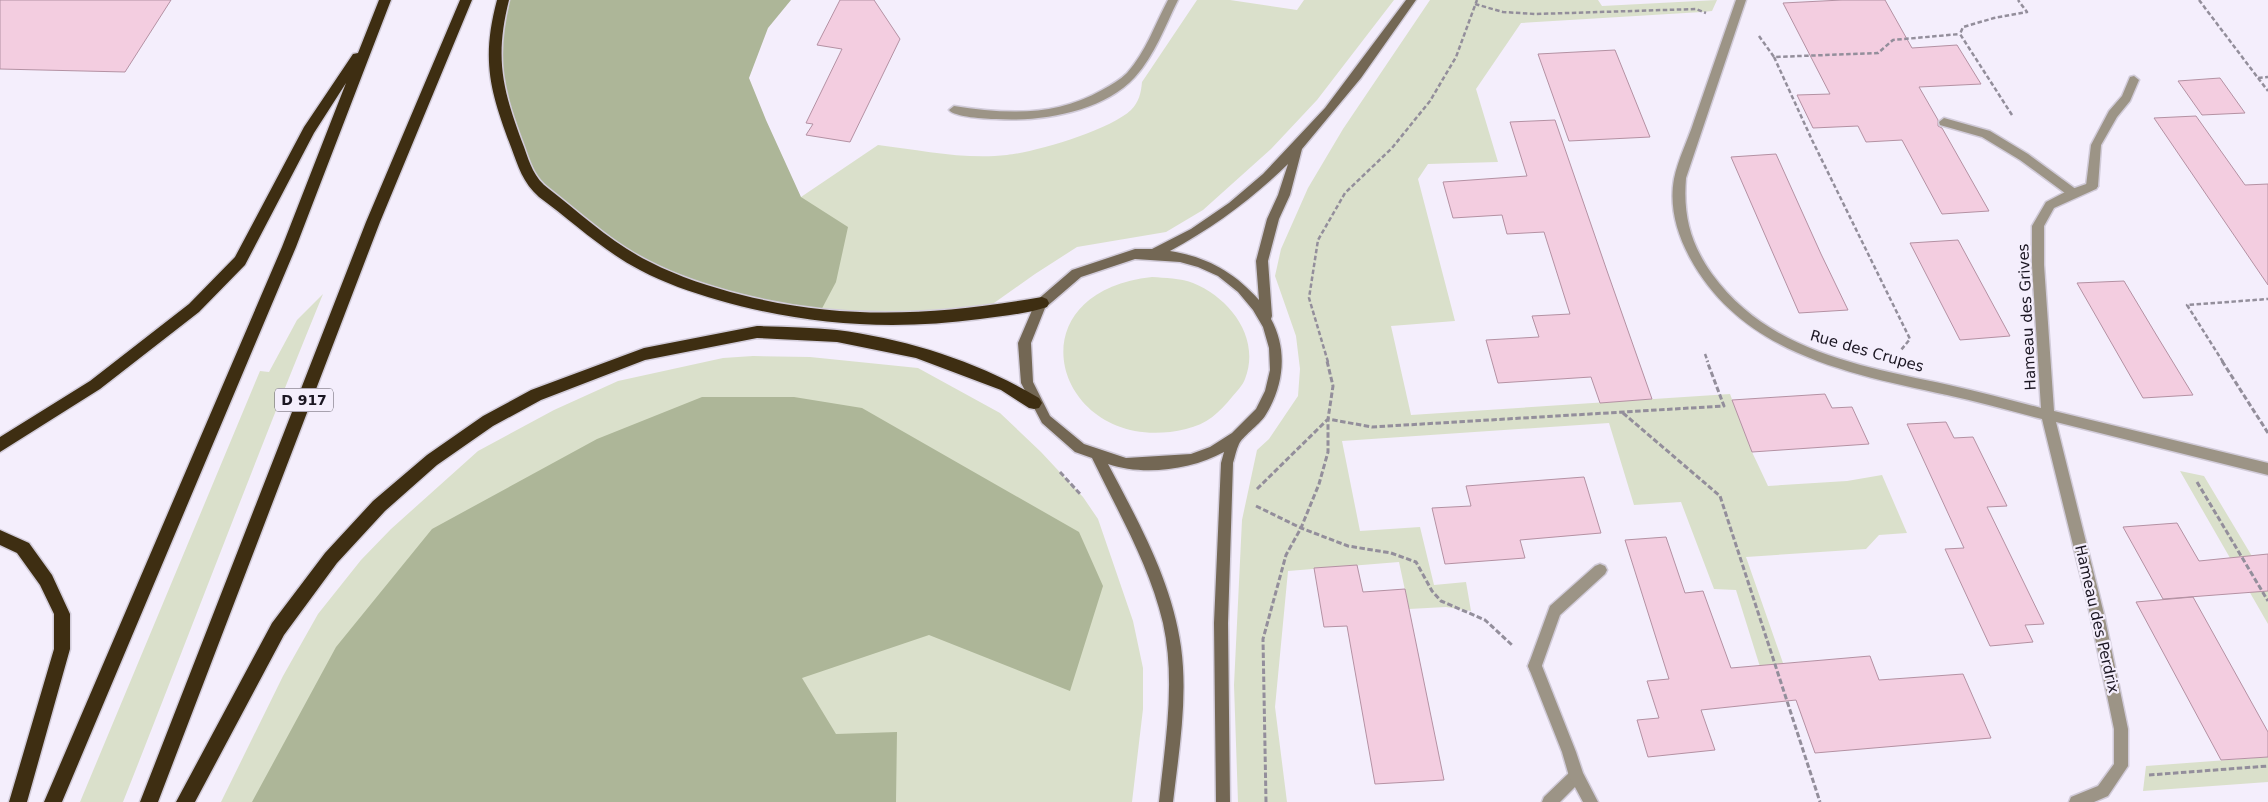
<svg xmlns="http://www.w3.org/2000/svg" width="2268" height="802" font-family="'DejaVu Sans',sans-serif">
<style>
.green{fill:#dae0cb}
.forest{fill:#adb698}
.building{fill:#f3cde0;stroke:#b491a3}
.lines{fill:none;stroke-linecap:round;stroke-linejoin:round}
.lane-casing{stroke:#d1cbd9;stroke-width:3}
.street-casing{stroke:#d1cbd9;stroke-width:3}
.secondary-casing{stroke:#d1cbd9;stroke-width:3}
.highway-casing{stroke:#d1cbd9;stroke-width:3}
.path-far1{stroke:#938e9b;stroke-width:2.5;stroke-dasharray:4.5 2.5;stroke-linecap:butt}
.path{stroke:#938e9b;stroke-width:3;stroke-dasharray:5.5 2.5;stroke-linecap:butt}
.lane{fill:#9c9486;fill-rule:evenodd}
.street{fill:#9c9486;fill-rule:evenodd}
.secondary{fill:#736754;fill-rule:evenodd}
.highway{fill:#3e2e12;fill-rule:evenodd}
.labels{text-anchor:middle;stroke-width:4.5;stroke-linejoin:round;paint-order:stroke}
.shield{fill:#f4eefc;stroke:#5c5763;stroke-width:1}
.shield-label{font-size:14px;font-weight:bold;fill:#1b1622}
.street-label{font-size:15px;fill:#1b1622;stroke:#f4eefc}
</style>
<rect width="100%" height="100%" fill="#f4eefc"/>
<path class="green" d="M1197 0H1230L1297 10 1304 0H1394L1317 100 1271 149 1203 210 1166 232 1077 247 1035 274 977 315 818 316 801 197 878 145C920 150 965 160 1007 155 1036 152 1110 130 1131 110 1139 102 1141 93 1142 82Z
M1430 0H1598L1602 6 1717 0 1712 11 1702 12 1521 23 1476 89 1498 162 1428 164 1418 179 1455 321 1391 326 1411 415 1730 394 1752 452 1768 486 1847 481 1882 475 1907 533 1879 535 1866 549 1746 557 1783 663 1761 670 1736 590 1714 589 1681 502 1634 505 1609 423 1342 441 1360 531 1420 527 1434 585 1466 582 1471 611 1446 607 1409 609 1399 562 1288 571 1275 707 1287 802H1238L1234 685 1242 520 1257 450 1269 439 1298 396 1300 369 1296 336 1275 276 1281 249 1308 188 1343 129Z
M1152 277C1165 278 1180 278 1193 283 1230 298 1261 338 1245 379 1243 385 1236 392 1232 397 1219 413 1207 424 1186 429 1058 460 1005 293 1152 277Z
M323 294C254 462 190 633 123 802H80L260 371 269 372 297 320Z
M753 356 810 357 918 368 1000 413 1041 452 1083 497 1098 519 1133 621 1143 668V709L1132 802H221L283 676 318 614 361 560 391 529 478 451 554 410 618 381 723 358Z
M2180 471 2204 476 2268 583V624Z
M2268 757V782L2143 791 2146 766Z"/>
<path class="forest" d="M503 0H791L768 28 749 78 766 120 801 197 848 227 836 282 818 316 763 305 645 267 532 182 500 105Z
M702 397H794L862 408 1079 532 1103 586 1070 691 929 635 802 678 836 734 897 732 896 802H252L336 647 432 529 597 439Z"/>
<path class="building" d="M0 0H171L125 72 0 69Z
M840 0H874L900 39 850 142 806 135 813 124 806 123 842 49 817 45Z
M1842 0H1885L1912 48 1957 45 1981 84 1919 87 1938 120V126L1942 128 1989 211 1942 214 1902 140 1866 142 1858 126 1813 128 1797 95 1830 94 1783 3Z
M1615 50 1650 137 1569 141 1538 54Z
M2220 78 2245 113 2202 115 2178 81Z
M2196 116 2245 185 2268 184V285L2154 118Z
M1555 120 1606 268 1652 399 1600 403 1591 377 1498 383 1486 340 1539 337 1532 316 1570 314 1544 232 1507 234 1502 215 1453 218 1443 182 1527 176 1510 122Z
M1776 154 1821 254 1848 310 1799 313 1731 157Z
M1958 240 2010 336 1960 340 1910 243Z
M2124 281 2157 336 2193 395 2143 398 2077 283Z
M1825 394 1832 408 1852 407 1869 444 1752 452 1732 400Z
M1946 422 1954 438 1973 437 2007 506 1987 507 2044 624 2025 625 2033 642 1990 646 1945 549 1964 548 1907 424Z
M1584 477 1601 533 1520 540 1525 558 1445 564 1432 508 1471 506 1466 486Z
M2177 523 2199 561 2268 554V591L2163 599 2123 527Z
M1666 537 1685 593 1703 591 1731 668 1870 656 1879 680 1963 674 1991 738 1815 753 1796 700 1701 710 1715 750 1648 757 1637 720 1659 718 1647 681 1669 679 1625 540Z
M1357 565 1363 592 1405 589 1444 780 1375 784 1347 626 1324 627 1314 568Z
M2193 597 2268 732V757L2221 760 2136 602Z"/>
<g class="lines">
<defs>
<path id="lane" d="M2134 76 2139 80 2130 101 2117 117 2101 145 2098 186 2096 189H2088L2086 186 2091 145 2109 111 2122 96 2130 77Z
M1944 118 1990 131 2028 154 2077 190 2079 193 2077 196H2069L2020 160 1982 137 1940 125 1939 122Z
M1600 564 1605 566 1607 570 1605 574 1560 615 1540 671 1535 673 1530 671 1528 666 1550 606 1595 566Z
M1576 769 1581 771 1583 776 1581 781 1560 802H1542L1544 797 1571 771Z"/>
<path id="street" d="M1168 0H1178C1165 26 1155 55 1135 77 1103 112 1041 122 996 119 986 119 954 117 949 110L954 106C1005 114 1055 117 1102 90 1111 85 1120 80 1127 73 1146 52 1155 24 1168 0Z
M1736 0H1746L1686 178C1683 215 1690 243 1712 274 1769 352 1861 366 1949 385 1980 392 2011 400 2041 408L2032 265V226L2046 202 2069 190 2092 182 2098 186 2096 189 2054 208 2044 226V265L2054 411 2268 463V475L2056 422 2104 614 2128 729V766L2108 796 2094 802H2069L2071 797 2098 786 2114 764V729L2090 614 2042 419C2011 411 1979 402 1947 395 1850 374 1742 354 1690 258 1677 234 1669 207 1674 179 1678 159 1688 140 1694 121 1708 81 1722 40 1736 0Z
M1535 659 1540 661 1576 752 1583 773 1598 802H1583L1569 776 1562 752 1528 666 1530 661Z"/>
<path id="secondary" d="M1406 0H1416L1361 78 1302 149 1290 195 1279 219 1268 261 1272 316 1271 319C1288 350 1284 386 1265 416 1259 425 1242 437 1239 444 1236 450 1235 457 1233 463L1228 623 1230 802H1216L1214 623 1221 463 1224 452C1191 470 1143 476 1108 464 1138 521 1172 581 1181 647 1188 698 1179 751 1173 802H1159C1165 743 1176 682 1163 623 1149 564 1118 512 1092 458L1075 452 1042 423 1021 383 1018 343 1036 301 1072 270 1135 249H1152L1191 229 1229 203 1263 174 1325 108ZM1288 164 1278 195 1267 219 1256 261 1259 300C1234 272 1207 257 1170 251 1214 227 1252 199 1288 164ZM1135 259 1180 262 1198 267 1218 276 1238 292 1253 310 1263 327 1269 348 1270 370 1265 391 1256 409 1232 433 1210 447 1191 454 1126 458 1084 444 1050 416 1033 382 1031 343 1045 308 1081 277Z"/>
<path id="highway" d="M379 0H391L296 247 62 802H44L282 247 346 83 314 133 245 265 199 312 100 389 0 452V437L90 381 189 304 235 257 304 127 353 54 358 53Z
M460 0H472L380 222 158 802H140L366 222Z
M497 0H509C494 60 503 91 524 147 530 164 534 178 549 189 581 214 613 244 650 262 679 277 711 287 742 295 845 321 939 315 1042 297L1047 299 1049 303 1047 307C1026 314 1002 316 980 319 891 331 804 325 718 300 691 292 664 283 640 270 603 251 572 221 539 197 523 183 518 166 511 147 490 91 481 60 497 0Z
M757 326C784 327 811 327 837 330 907 339 979 362 1039 398L1042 403 1039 408 1034 409 1029 408 1001 390 916 358 837 342 757 338 645 360 541 400 493 426 437 465 385 511 337 563 284 635 195 802H176L272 623 325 553 373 501 427 455 483 416 531 390 644 348Z
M0 530 29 543 52 575 70 614V649L27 802H9L54 649V614L40 585 17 553 0 545Z"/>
</defs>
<use href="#lane" class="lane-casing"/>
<use href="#street" class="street-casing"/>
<use href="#secondary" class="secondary-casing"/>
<use href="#highway" class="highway-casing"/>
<path class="path-far1" d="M2199 0 2258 78 2268 77
M1475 4 1503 12 1536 14 1696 9 1706 13
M1759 36 1774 57 1878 53 1893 40 1960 34
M1774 57 1812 140 1910 339 1901 350
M2258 78 2268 91
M2012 115 1960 34 1963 27 1994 18 2027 12 2018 0
M1705 354 1708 362
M1328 362 1309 298 1318 240 1345 193 1392 148 1430 101 1456 57 1477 0
M2223 362 2187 305 2268 299"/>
<path class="path" d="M2222 361 2268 433
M1623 413 1720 496 1820 802
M1060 472 1081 495
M2197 482 2268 601
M1257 489 1328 419 1372 427 1724 406 1707 361
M1256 506 1301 528 1348 546 1391 553 1416 562 1432 591 1441 601 1485 620 1512 645
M2149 775 2268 766
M1266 802 1263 639 1286 555 1301 528 1319 484 1328 452V419L1333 386 1327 361"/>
<use href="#lane" class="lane"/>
<use href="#street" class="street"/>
<use href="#secondary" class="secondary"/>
<use href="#highway" class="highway"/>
</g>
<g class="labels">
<rect class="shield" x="275" y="388.5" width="58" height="23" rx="4"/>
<g class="shield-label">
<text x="304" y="405">D 917</text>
</g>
<g class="street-label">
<text transform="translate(2027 317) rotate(-93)" y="5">Hameau des Grives</text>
<text transform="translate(1867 351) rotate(16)" y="5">Rue des Crupes</text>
<text transform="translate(2097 619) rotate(77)" y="5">Hameau des Perdrix</text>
</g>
</g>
</svg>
